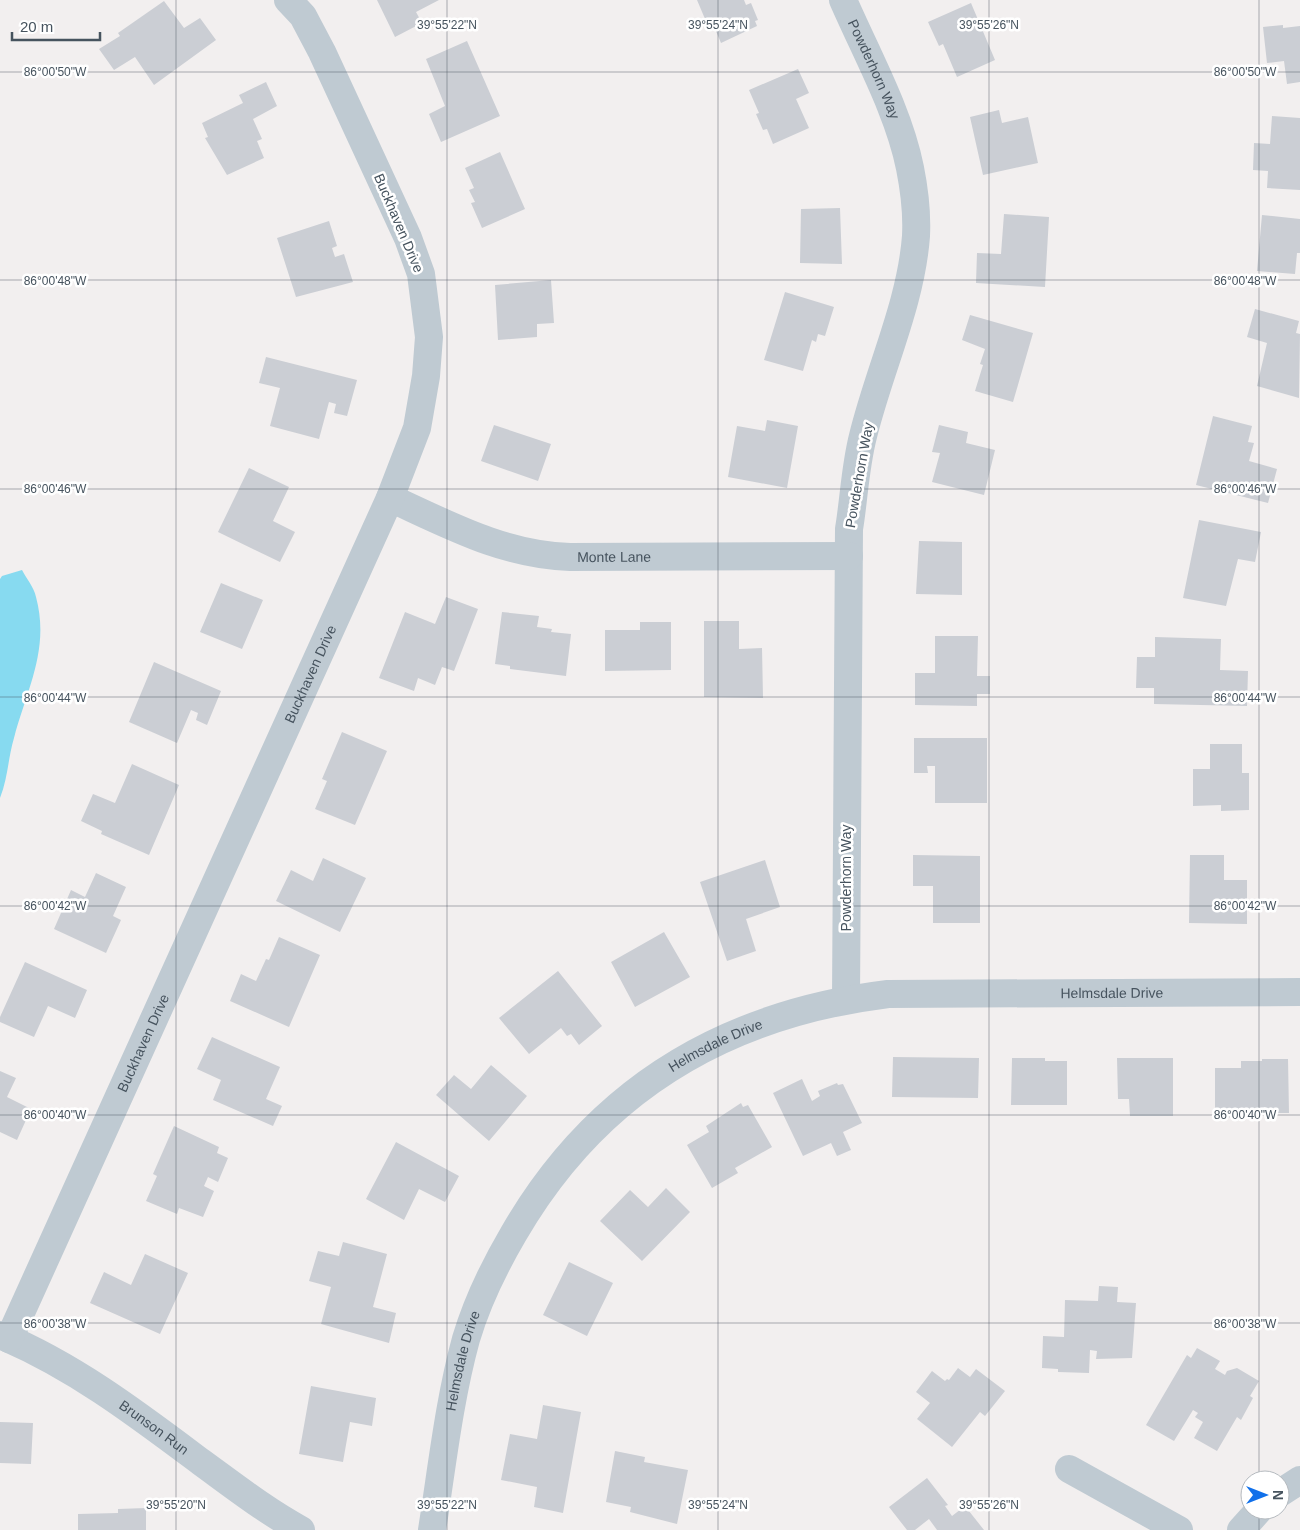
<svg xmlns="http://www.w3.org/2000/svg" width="1300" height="1530" font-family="Helvetica,sans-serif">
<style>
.water{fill:#87daf0}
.building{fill:#cbced4}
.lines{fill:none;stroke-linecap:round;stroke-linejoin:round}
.minor{stroke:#bfcad2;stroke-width:28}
.ticks{fill:none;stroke:#46535e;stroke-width:1;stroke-opacity:0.45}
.labels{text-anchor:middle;stroke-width:5;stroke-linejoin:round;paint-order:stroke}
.street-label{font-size:14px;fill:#46535e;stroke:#fff}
.ticks-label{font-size:12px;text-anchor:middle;fill:#46535e;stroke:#fff;stroke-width:5;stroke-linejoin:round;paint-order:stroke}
</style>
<rect width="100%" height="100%" fill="#f2efef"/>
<path class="water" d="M22 570C26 578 34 587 36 597 50 649 27 689 14 738 8 758 8 778 0 798V579L2 576Z"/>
<path class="building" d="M377 0H439L416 12 422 23 395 37Z
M697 0H744L746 5 751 3 758 20 755 21 757 26 721 43 713 24 708 26Z
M164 1 184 28 200 18 216 40 154 85 135 57 114 70 99 49 120 36 118 33Z
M971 3 995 60 957 77 943 44 939 46 928 22Z
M1283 25V28L1300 26V82L1287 84 1284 61 1267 63 1263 27Z
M467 41 500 116 441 142 429 114 445 106 426 59Z
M798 69 809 93 796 99 809 128 773 144 767 129 763 130 756 114 759 113 749 90Z
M266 82 277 106 253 119 262 139 257 141 264 158 227 175 205 138 208 137 202 123 243 103 239 95Z
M999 110 1002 123 1028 117 1038 163 983 175 970 117Z
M1272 116 1300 118V190L1267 188 1268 171 1253 170 1254 143 1270 144Z
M500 152 525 209 482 228 471 203 475 202 469 190 474 188 465 168Z
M840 208 842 264 800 263 801 209Z
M1004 214 1049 217 1045 287 976 283 977 253 1001 254Z
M1262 215 1300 219V253H1297L1295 274 1257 271Z
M329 221 337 246 332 248 335 257 344 254 353 282 296 297 277 238Z
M551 280 554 323 537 324V337L498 340 495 285Z
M785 292 834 307 825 336 818 334 816 342 812 340 803 371 764 360Z
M1255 309 1299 321 1296 333 1300 334 1299 398 1257 386 1267 343 1247 337Z
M970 315 1033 333 1013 402 975 391 983 365 980 364 985 349 962 340Z
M266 357 357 380 347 416 334 413 336 404 329 402 319 439 270 426 280 388 259 383Z
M1213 416 1252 426 1248 442 1254 443 1249 461 1277 469 1268 503 1196 485Z
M767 420 798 426 787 488 728 477 737 426 765 431Z
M494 425 551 444 538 481 481 461Z
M939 425 968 432 966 443 995 450 984 495 932 482 940 453 932 452Z
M249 468 289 487 273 521 295 532 280 562 218 532Z
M1199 520 1261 532 1255 562 1238 559 1226 606 1183 598Z
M919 541 962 542V595L916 594Z
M221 583 263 600 242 649 200 632Z
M446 597 478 609 454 671 442 667 435 685 418 678 414 691 379 678 405 612 435 624Z
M502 612 539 616 537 627 552 629 551 632 571 634 566 676 510 669V666L495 664Z
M704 621H739V649L762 648 763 698 704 697Z
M640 622H671V670L605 671V630H640Z
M935 636H978L977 676H990V694H977V706L915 705V673H935Z
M1155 637 1221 639 1220 670 1248 671 1247 706 1154 704V688H1136L1137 657H1155Z
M154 662 221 691 207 725 196 720 198 713 191 710 177 743 129 722Z
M342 732 387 751 355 825 315 809 327 781 322 779Z
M914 738H987V803H935V766H927L928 773H914Z
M1210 744H1242V773H1249V810L1221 811V805L1193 806V769H1210Z
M132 764 179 785 149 855 101 834 102 831 81 821 93 794 115 803Z
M913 855 980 856V923H933V886H913Z
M1190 855H1224V880H1247V924L1189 923Z
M323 858 366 878 340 932 276 901 291 870 313 881Z
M765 860 780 907 746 919 756 951 727 961 700 882Z
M96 873 126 887 113 916 121 920 106 953 54 929 71 890 85 897Z
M664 932 690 977 635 1007 611 962Z
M279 937 320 955 289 1027 230 1001 241 974 256 981 266 959 269 960Z
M25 962 87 990 75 1018 48 1006 34 1037 0 1022V1017Z
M558 971 602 1026 579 1045 571 1034 567 1036 561 1028 529 1054 499 1018Z
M212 1037 280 1067 266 1099 282 1106 273 1126 213 1100 221 1080 197 1069Z
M893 1057 979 1058 978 1098 892 1097Z
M1012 1058H1045V1061H1067V1105H1011Z
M1117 1058H1173V1116H1130L1129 1099H1118Z
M1262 1059H1288L1289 1113H1245V1117L1215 1118V1068H1241V1061H1262Z
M491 1065 527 1096 489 1141 436 1095 454 1075 471 1089Z
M0 1071 16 1078 7 1097 31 1109 17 1140 0 1132Z
M802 1079 812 1101 820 1096 818 1091 837 1083 838 1085 843 1084 862 1123 843 1132 851 1150 837 1156 831 1143 803 1156 773 1093Z
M741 1103 743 1107 748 1105 772 1147 735 1168 738 1173 712 1188 687 1145 709 1132 706 1126Z
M174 1126 219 1147 217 1153 228 1158 218 1182 208 1177 204 1186 214 1191 203 1217 179 1208 177 1214 146 1201 157 1176 153 1174Z
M396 1142 459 1176 445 1202 419 1189 404 1220 366 1199Z
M666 1188 690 1212 642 1261 600 1221 630 1190 648 1207Z
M343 1242 387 1254 373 1307 396 1313 389 1343 321 1324 331 1287 309 1281 318 1251 339 1256Z
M145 1254 188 1273 160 1334 90 1303 104 1272 131 1285Z
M569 1262 613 1283 587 1336 543 1315Z
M1099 1286 1118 1287 1117 1302 1136 1303 1132 1358 1096 1359 1097 1351 1090 1350 1089 1373 1058 1372V1369L1042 1368 1043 1336 1064 1337 1065 1300 1098 1301Z
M1197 1348 1220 1361 1215 1369 1225 1375 1227 1371 1237 1368 1259 1381 1250 1396 1253 1398 1241 1420 1237 1417 1217 1451 1194 1438 1203 1422 1195 1417 1198 1413 1193 1410 1174 1441 1146 1425 1187 1355 1191 1358Z
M958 1368 970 1377 976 1369 1005 1391 985 1416 980 1412 952 1447 917 1419 930 1403 916 1392 932 1371 945 1381 947 1379 949 1380Z
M311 1386 376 1398 372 1426 350 1422 343 1462 299 1454Z
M543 1405 581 1412 563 1513 534 1507 537 1487 501 1480 510 1434 537 1439Z
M0 1422 33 1423 31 1464 0 1463Z
M615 1451 645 1457 644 1462 688 1470 677 1524 630 1512 631 1507 606 1502Z
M927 1478 948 1505 945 1506 952 1516 965 1506 984 1530H937L929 1519 915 1530H907L889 1507Z
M146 1508V1530H78V1514L118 1513V1509Z"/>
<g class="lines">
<g class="minor">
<path id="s1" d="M843 0C866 53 899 112 910 168 914 188 917 216 916 236 911 304 879 370 863 436 855 467 854 499 849 529L846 999"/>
<path id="s2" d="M390 498C449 525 504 555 570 557L849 556"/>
<path id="s3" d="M0 1335C74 1366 137 1414 201 1462 234 1486 266 1511 301 1530"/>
<path id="s4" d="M9 1339 390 498 417 428 426 376 429 337 421 274 408 238 322 52 303 16 288 0"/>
<path d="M1069 1469 1179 1530"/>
<path d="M1280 1493 1300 1480"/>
<path id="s5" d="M432 1530C442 1467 449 1401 466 1339 477 1302 494 1267 514 1233 597 1090 725 1014 888 994L1300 992"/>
<path d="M1241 1530 1259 1510"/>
</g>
</g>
<path class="ticks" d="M176 0V1530M447 0V1530M718 0V1530M989 0V1530M1259 0V1480M0 72H1300M0 280H1300M0 489H1300M0 697H1300M0 906H1300M0 1115H1300M0 1323H1300M1259 1510V1530"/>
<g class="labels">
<g class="street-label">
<text dy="5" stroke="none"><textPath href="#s1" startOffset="76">Powderhorn Way</textPath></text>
<text transform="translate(399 223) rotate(67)" y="5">Buckhaven Drive</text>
<text transform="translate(859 475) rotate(-80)" y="5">Powderhorn Way</text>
<text dy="5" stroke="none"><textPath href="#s2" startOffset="235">Monte Lane</textPath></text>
<text dy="5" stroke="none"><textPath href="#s4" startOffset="730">Buckhaven Drive</textPath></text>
<text transform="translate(846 878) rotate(-90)" y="5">Powderhorn Way</text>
<text dy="5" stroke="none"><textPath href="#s5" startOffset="996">Helmsdale Drive</textPath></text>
<text dy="5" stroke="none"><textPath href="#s4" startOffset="325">Buckhaven Drive</textPath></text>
<text dy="5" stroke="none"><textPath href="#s5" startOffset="591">Helmsdale Drive</textPath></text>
<text dy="5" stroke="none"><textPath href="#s5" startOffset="172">Helmsdale Drive</textPath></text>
<text dy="5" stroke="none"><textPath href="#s3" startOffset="180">Brunson Run</textPath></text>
</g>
</g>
<g class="ticks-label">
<text x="447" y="29">39°55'22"N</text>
<text x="718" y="29">39°55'24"N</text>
<text x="989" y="29">39°55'26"N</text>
<text x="55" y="76">86°00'50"W</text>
<text x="1245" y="76">86°00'50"W</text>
<text x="1245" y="285">86°00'48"W</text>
<text x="55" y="285">86°00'48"W</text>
<text x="1245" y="493">86°00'46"W</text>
<text x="55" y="493">86°00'46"W</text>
<text x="1245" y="702">86°00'44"W</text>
<text x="55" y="702">86°00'44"W</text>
<text x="1245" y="910">86°00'42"W</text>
<text x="55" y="910">86°00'42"W</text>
<text x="1245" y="1119">86°00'40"W</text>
<text x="55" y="1119">86°00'40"W</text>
<text x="1245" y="1328">86°00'38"W</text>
<text x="55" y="1328">86°00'38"W</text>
<text x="176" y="1509">39°55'20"N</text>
<text x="447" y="1509">39°55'22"N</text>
<text x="718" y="1509">39°55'24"N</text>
<text x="989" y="1509">39°55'26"N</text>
</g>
<g transform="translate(1265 1495) rotate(90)"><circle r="24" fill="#ffffff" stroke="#b5babf"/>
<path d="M0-4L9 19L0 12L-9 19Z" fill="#1170ea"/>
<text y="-8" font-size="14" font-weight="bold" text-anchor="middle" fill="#46535e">N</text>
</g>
<path d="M12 32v8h88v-8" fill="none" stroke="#46535e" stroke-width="2.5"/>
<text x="20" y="32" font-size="15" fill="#46535e" stroke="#ffffff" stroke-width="4" paint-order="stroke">20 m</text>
</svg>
